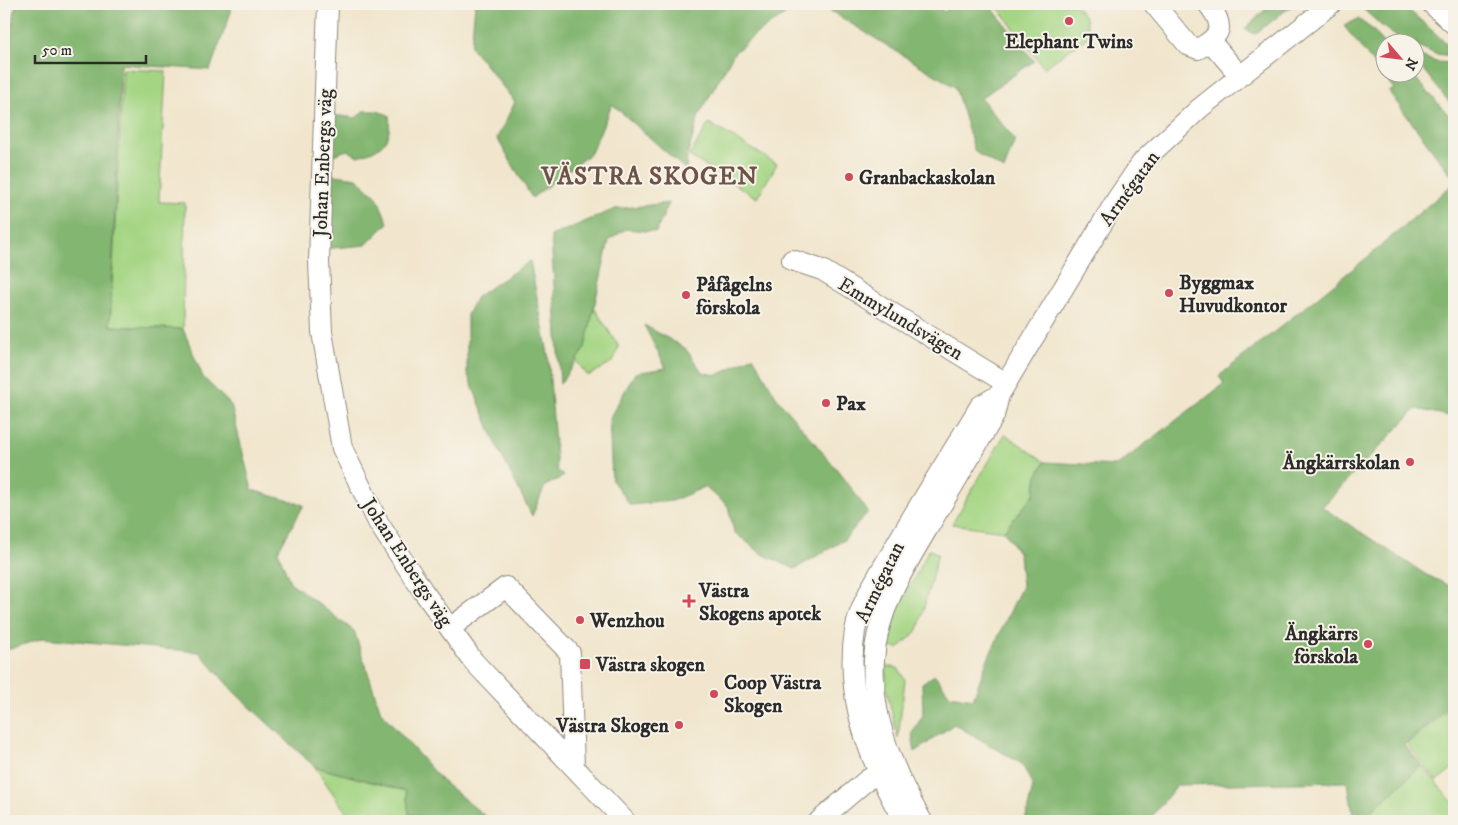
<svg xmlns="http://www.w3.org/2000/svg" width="1458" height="825" font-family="'IM FELL DW Pica',serif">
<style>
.green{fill:#a4d583;stroke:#688057}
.forest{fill:#83b671;stroke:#57704e}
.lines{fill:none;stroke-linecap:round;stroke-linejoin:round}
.minor-casing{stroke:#8e887c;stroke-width:22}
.minor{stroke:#fff;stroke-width:20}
.poi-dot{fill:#d1495b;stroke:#f7f3e8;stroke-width:2}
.labels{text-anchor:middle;stroke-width:4;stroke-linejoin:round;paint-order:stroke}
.poi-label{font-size:20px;font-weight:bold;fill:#2b2b2b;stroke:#f7f3e8;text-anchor:start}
.street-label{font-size:20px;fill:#2b2b2b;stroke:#f7f3e8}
.district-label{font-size:25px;font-weight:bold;letter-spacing:1px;fill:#6f5248;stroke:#f7f3e8}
</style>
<rect width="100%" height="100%" fill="#f7f3e8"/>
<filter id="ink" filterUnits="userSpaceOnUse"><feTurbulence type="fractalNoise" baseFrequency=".02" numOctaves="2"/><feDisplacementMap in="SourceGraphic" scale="10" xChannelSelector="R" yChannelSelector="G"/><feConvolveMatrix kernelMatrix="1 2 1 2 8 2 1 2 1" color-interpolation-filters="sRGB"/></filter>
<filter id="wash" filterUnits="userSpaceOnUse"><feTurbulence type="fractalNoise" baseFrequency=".0096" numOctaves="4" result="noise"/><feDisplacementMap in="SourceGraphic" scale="20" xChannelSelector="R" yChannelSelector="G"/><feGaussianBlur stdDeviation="1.12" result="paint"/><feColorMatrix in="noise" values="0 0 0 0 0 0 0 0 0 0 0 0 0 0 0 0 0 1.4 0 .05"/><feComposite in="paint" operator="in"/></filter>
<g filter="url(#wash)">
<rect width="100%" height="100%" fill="#f1e6cd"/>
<path class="green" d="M995 4H1075L1086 18 1089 36 1044 68Z
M123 69 166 71 159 202 185 203 183 329 110 326Z
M709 123 777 164 757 198 689 156Z
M595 309 619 347 612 362 588 376 577 362 578 340Z
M1005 434 1045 462 1037 476 1034 494 1004 531 952 524Z
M929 549 938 554 918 630 899 648 888 647 896 614Z
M886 666 898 668 905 680 898 738 886 688Z
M1454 705V767L1437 781 1407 744Z
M1422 765 1454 804V821H1365L1369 813Z
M315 767 406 791 409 814 436 821H355L349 817Z"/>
<path class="forest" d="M16 4H230L231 12 210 70 121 64 110 326 183 329 203 377 231 405 252 490 304 505 278 551 290 582 354 631 381 712 441 780 491 821H436L409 814 406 791 315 767 234 692 199 652 43 638 4 651V52L11 33Z
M475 4H801L756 34 734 53 699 115 687 157 686 170 612 104 591 153 532 198 497 138 515 102 471 47Z
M819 4H937L944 12 954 4H989L1034 61 981 98 1015 140 1004 170 975 152 955 87Z
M1271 4H1294L1255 34 1245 29Z
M1367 4H1402L1454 50V56L1435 54 1416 45V42C1395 42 1377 21 1362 8Z
M1358 19 1372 29 1385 44 1386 72 1411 73 1454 121V179L1389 92 1394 89 1344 26Z
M1416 54 1436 62 1454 63V108L1416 61Z
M363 111H377L389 115C392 140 382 150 358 156L347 150 330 156 333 115 356 118Z
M329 174 357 178 377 197 388 223 366 245 322 249Z
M1454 183V417L1416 409 1322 507 1425 574 1454 588V703L1404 745 1422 765 1369 813 1365 821H1354L1348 782 1177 785 1148 821H1025L1033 786 1022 764 954 724 915 752 912 733 923 715 922 683 935 675 950 695 973 699 986 663 1022 586 1019 554 1004 531 1034 494 1037 476 1045 462 1116 466 1224 384 1219 376 1369 256Z
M669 203 656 232 626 229 609 240 585 348 560 384 551 236 615 209Z
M530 261 548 354 557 470 564 476 545 486 532 516 496 444 467 373V315L476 297Z
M644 325 685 348 703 373 718 375 753 356 777 398 844 478 868 512 844 540 795 569 762 554 734 532 728 506 705 487 672 501 630 505 612 480 609 419 635 373 666 368Z"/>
</g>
<g filter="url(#ink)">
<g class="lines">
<defs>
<path id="minor" d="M328 4 319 261 322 332 342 448 379 524 423 591 474 662 625 821
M1154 4 1188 45 1198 49C1223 35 1225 25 1208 4
M1432 4 1454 24
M1211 42 1240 76
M792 260 822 270 1006 383
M450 628 506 587 570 653 574 767
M819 821 867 780 891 767
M904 821C871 765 844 697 855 631 860 603 878 576 892 552 920 502 951 455 980 406L999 395
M922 821C894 773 870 717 874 660 877 606 910 559 936 514 956 481 975 448 994 416L999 395 1117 199 1143 161 1200 108 1331 4"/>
</defs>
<use href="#minor" class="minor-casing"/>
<use href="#minor" class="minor"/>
</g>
</g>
<g class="poi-dot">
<circle cx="1069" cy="21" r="5"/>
<circle cx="849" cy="177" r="5"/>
<circle cx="1169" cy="293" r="5"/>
<circle cx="686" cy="295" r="5"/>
<circle cx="826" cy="403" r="5"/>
<circle cx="1410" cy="462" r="5"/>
<path d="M686.5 593.5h5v5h5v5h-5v5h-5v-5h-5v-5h5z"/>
<circle cx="580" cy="620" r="5"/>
<circle cx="1368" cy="644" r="5"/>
<rect x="579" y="658" width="12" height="12" rx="2.5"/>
<circle cx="714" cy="694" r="5"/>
<circle cx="679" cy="725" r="5"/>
</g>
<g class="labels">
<g class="poi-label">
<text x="1069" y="48" text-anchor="middle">Elephant Twins</text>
<text x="859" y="184">Granbackaskolan</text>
<text x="1179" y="289">Byggmax<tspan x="1179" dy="23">Huvudkontor</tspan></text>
<text x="696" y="291">Påfågelns<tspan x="696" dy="23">förskola</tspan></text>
<text x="836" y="410">Pax</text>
<text x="1400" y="469" text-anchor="end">Ängkärrskolan</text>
<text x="699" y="597">Västra<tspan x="699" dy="23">Skogens apotek</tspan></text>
<text x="590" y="627">Wenzhou</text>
<text x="1358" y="640" text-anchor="end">Ängkärrs<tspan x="1358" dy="23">förskola</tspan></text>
<text x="596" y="671">Västra skogen</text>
<text x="724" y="689">Coop Västra<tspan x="724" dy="23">Skogen</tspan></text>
<text x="669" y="732" text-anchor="end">Västra Skogen</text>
</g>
<g class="street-label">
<text transform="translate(322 163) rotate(-88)" y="7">Johan Enbergs väg</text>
<text transform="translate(1129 188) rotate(-54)" y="7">Armégatan</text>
<text transform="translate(901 318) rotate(31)" y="7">Emmylundsvägen</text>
<text transform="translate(408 562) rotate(57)" y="7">Johan Enbergs väg</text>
<text transform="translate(879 582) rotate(-64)" y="7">Armégatan</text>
</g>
<g class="district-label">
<text x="650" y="184">VÄSTRA SKOGEN</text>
</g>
</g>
<rect width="1458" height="825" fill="none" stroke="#f7f3e8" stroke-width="20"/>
<g transform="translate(1400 58) rotate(118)"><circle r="24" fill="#f7f3e8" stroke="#a5a39c"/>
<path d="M0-4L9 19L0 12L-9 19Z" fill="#d1495b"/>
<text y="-8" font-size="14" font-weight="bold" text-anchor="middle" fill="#2b2b2b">N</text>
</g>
<path d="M35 55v8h111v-8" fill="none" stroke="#2b2b2b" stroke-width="2.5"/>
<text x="42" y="55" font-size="15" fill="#2b2b2b" stroke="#f7f3e8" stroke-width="4" paint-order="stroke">50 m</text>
</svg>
